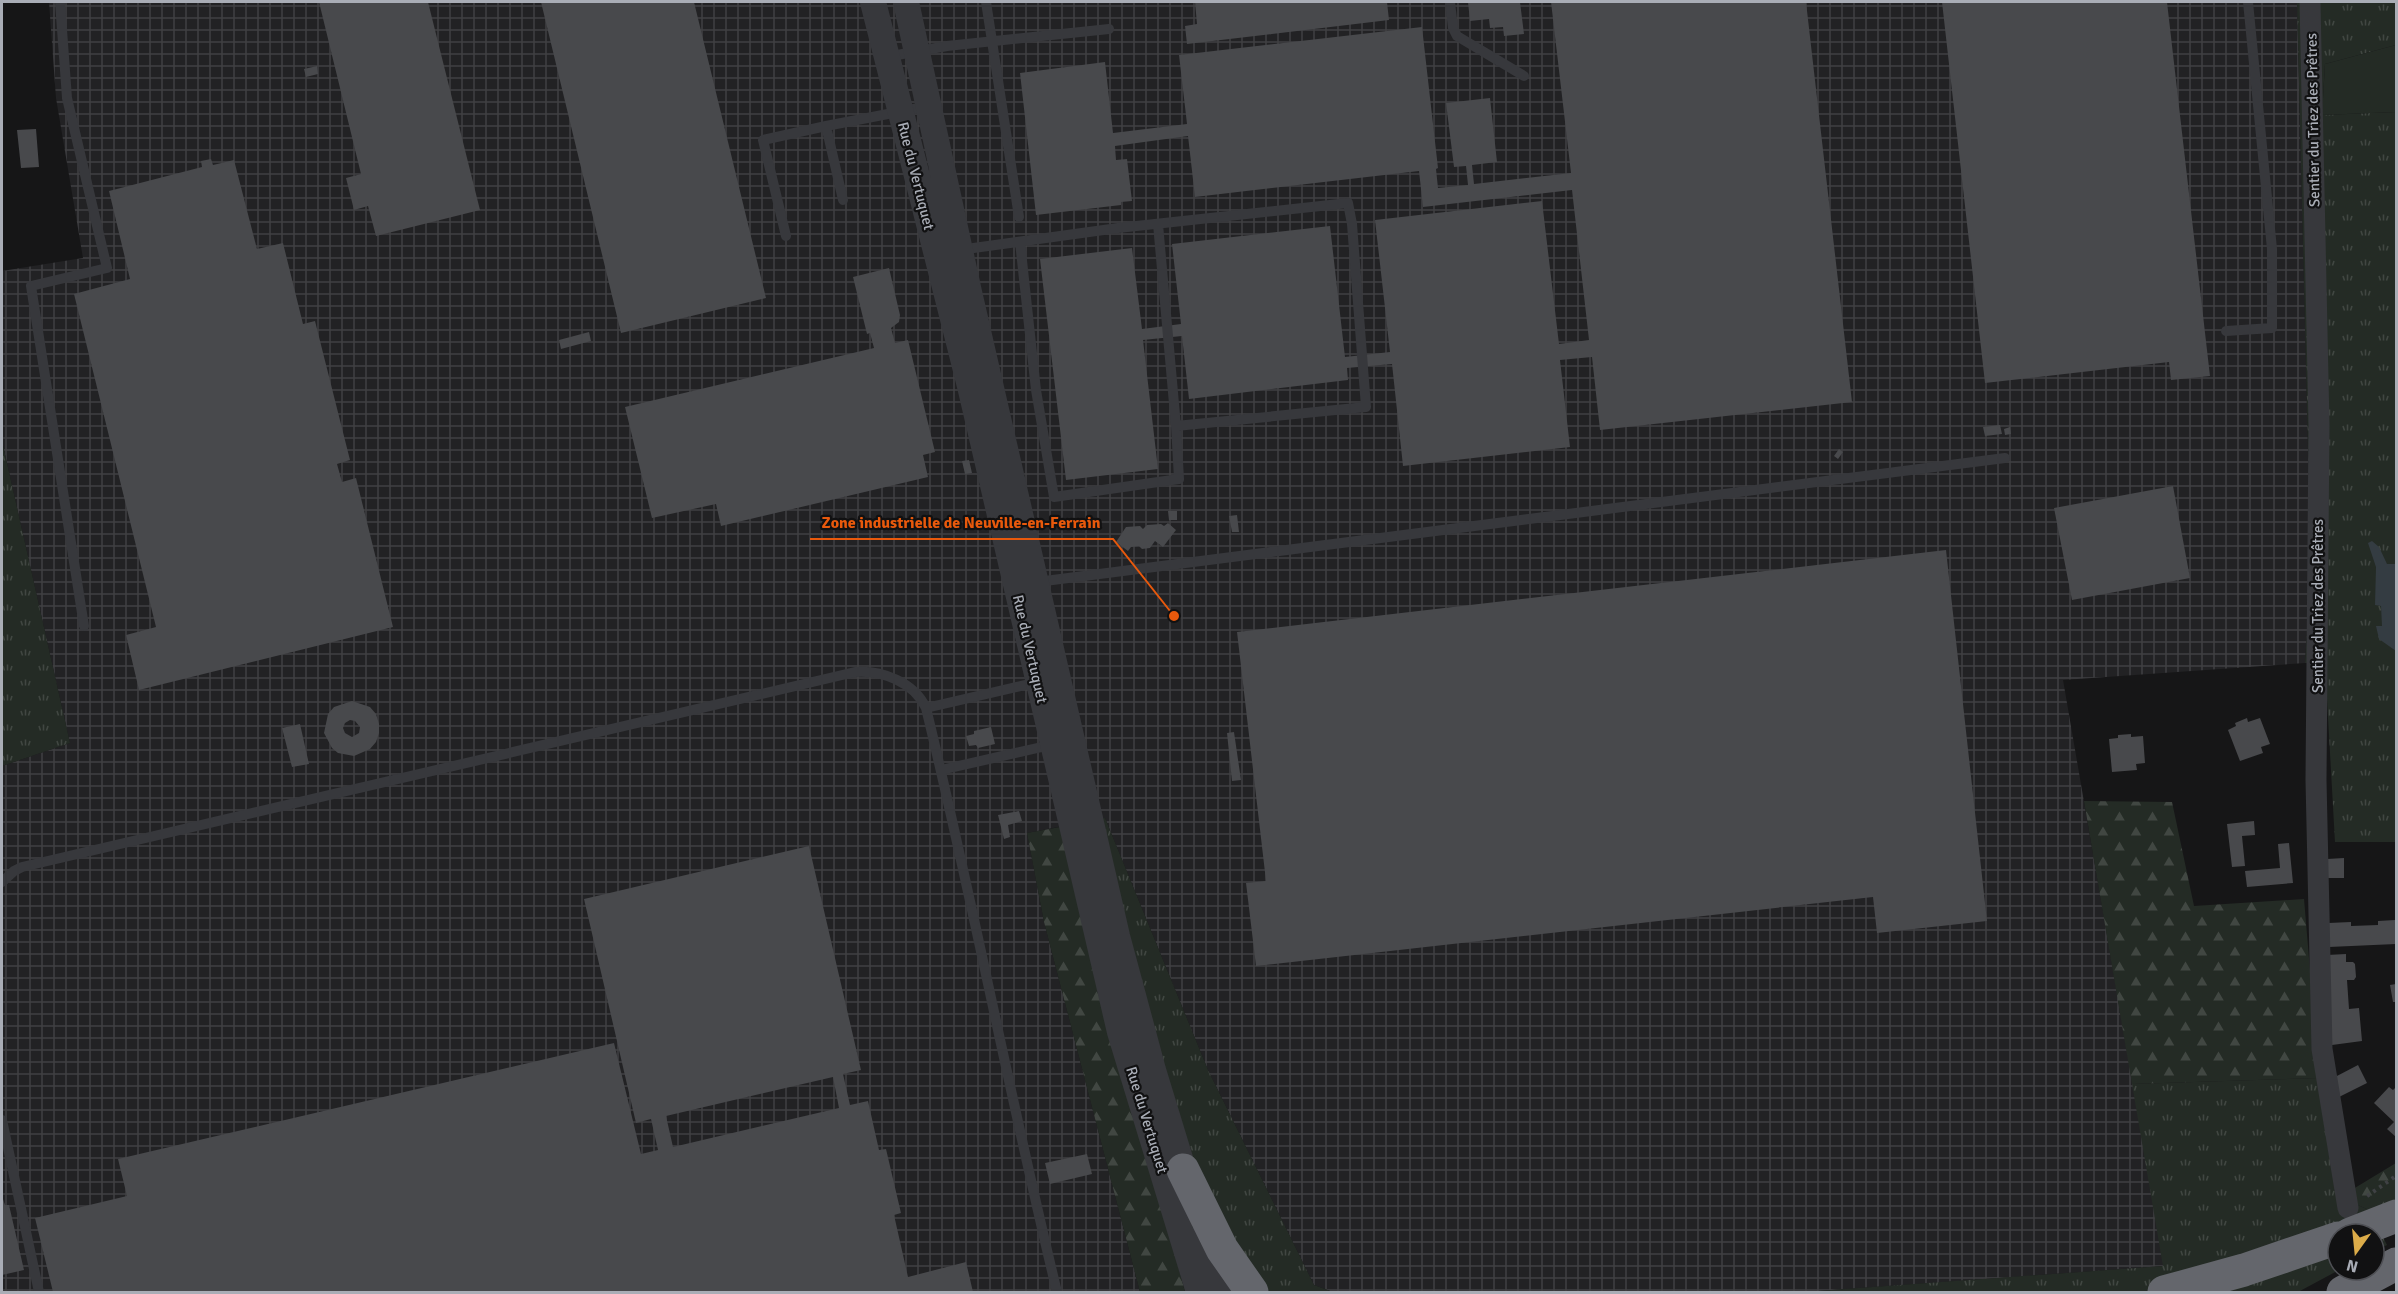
<svg xmlns="http://www.w3.org/2000/svg" width="2398" height="1294" font-family="Signika,sans-serif">
<style>
.industrial{fill:url(#industrial-grid)}
.grass{fill:url(#grass-tufts)}
.forest{fill:url(#forest-firs)}
.garden{fill:#242b25}
.water{fill:#343c42}
.building{fill:#48494c;fill-rule:evenodd}
.lines{fill:none;stroke-linecap:round;stroke-linejoin:round}
.path{stroke:#3f4144;stroke-width:4;stroke-dasharray:3 4.5;stroke-linecap:butt}
.service{stroke:#37383c;stroke-width:10}
.minor{stroke:#37383c;stroke-width:21}
.tertiary{stroke:#37383c;stroke-width:26}
.motorway{stroke:#64666c;stroke-width:33}
.labels{text-anchor:middle;stroke-width:4.5;stroke-linejoin:round;paint-order:stroke}
.street-label{font-size:15px;fill:#a9adb6;stroke:#111112}
.leader{fill:none;stroke:#e8590c;stroke-width:2}
.callout-dot{fill:#e8590c;stroke:#111112;stroke-width:2}
.callout-label{font-size:16px;text-anchor:middle;font-weight:bold;fill:#e8590c;stroke:#111112;stroke-width:4.5;stroke-linejoin:round;paint-order:stroke}
</style>
<defs>
<pattern id="industrial-grid" width="8" height="8" patternUnits="userSpaceOnUse" patternTransform="scale(1.5)"><rect width="8" height="8" fill="#222224"/><path d="M0 4h8M4 0v8" fill="none" stroke="#3f3f42"/></pattern>
<pattern id="grass-tufts" width="24" height="20" patternUnits="userSpaceOnUse" patternTransform="scale(1.5)"><rect width="24" height="20" fill="#242b25"/><path d="M3 7l-1-3M5 7V3M7 7l1-3M15 17l-1-3M17 17v-4M19 17l1-3" fill="none" stroke="#414742"/></pattern>
<pattern id="forest-firs" width="22" height="20" patternUnits="userSpaceOnUse" patternTransform="scale(1.5)"><rect width="22" height="20" fill="#242b25"/><path d="M5 1l3.5 6h-7zM16 11l3.5 6h-7z" fill="#414742"/></pattern>
</defs>
<rect width="100%" height="100%" fill="#161617"/>
<path class="industrial" d="M49 2H2297L2311 570 2305 663 2063 680 2164 1266 1804 1292H1333L1314 1285 1208 1070 1105 818 1027 833 1044 922 1140 1292H2V766L70 743 2 441V271L83 258 56 98Z"/>
<path class="grass" d="M2297 2H2396V45L2325 64 2322 115 2396 112V842H2335L2325 663H2305L2311 570Z
M2 441 70 743 2 766Z
M1105 818 1208 1070 1314 1285 1333 1292H1185L1060 827Z
M2319 1078 2340 1197 2369 1210 2387 1245 2374 1251V1234H2338L2339 1270 2298 1292H1804L2163 1266 2132 1084Z"/>
<path class="forest" d="M2084 801 2172 802 2194 906 2304 899 2319 1078 2132 1084Z
M1060 827 1185 1292H1140L1044 922 1027 833Z
M2396 1163V1199L2369 1210 2340 1197Z"/>
<path class="garden" d="M2396 45V112L2322 115 2325 64Z"/>
<path class="water" d="M2372 541 2379 547 2387 564H2396V651L2379 639 2376 626H2382L2381 606 2375 605 2376 567 2368 543Z"/>
<path class="building" d="M319 2H428L480 210 376 236 368 206 354 210 346 178 361 174Z
M541 2H694L766 298 621 333Z
M1195 2H1387L1389 20 1187 44 1185 26 1197 24Z
M1468 2H1520L1524 34 1504 36 1503 27 1490 28 1489 19 1470 21Z
M1551 2H1806L1852 402 1600 430 1592 357 1560 360 1570 447 1403 466 1392 364 1347 368 1348 380 1189 399 1182 336 1143 340 1158 469 1066 480 1040 259 1132 248 1142 329 1181 324 1172 244 1330 226 1345 357 1390 352 1375 220 1542 201 1559 344 1589 340 1572 190 1423 207 1419 171 1195 197 1188 136 1115 146 1116 160 1127 159 1132 201 1121 202V205L1036 215 1020 73 1105 62 1113 133 1187 124 1179 55 1422 27 1438 168 1436 169 1438 188 1468 185 1466 166 1454 167 1446 103 1490 98 1497 162 1472 165 1474 184 1571 173Z
M1942 2H2167L2210 376 2171 380 2169 362 1985 383Z
M317 66 318 74 306 77 304 69Z
M36 129 39 167 21 168 17 130Z
M211 159 213 165 234 160 257 249 283 243 303 324 315 321 350 460 337 464 342 482 356 478 393 627 139 690 126 635 156 627 74 294 130 279 109 191 202 167 201 161Z
M889 268 900 315 899 322 891 328 895 343 908 340 935 452 923 455 928 477 721 526 716 504 652 518 625 407 874 348 870 333 867 334 853 277Z
M589 332 591 341 561 349 559 340Z
M2000 425 2002 434 1985 436 1983 427Z
M2010 427 2011 434 2005 435 2004 429Z
M1839 449 1843 452 1838 459 1834 456Z
M969 460 972 473 965 474 962 461Z
M2173 486 2190 578 2072 600 2054 508Z
M1168 511H1177V520H1169Z
M1237 515 1239 532H1232L1229 516Z
M1168 523 1176 530 1163 547 1155 541 1150 548 1142 549 1139 546 1131 547 1128 551 1116 542 1126 527 1140 526 1143 529 1147 525 1161 524 1164 526Z
M1946 550 1987 921 1877 933 1873 897 1256 966 1246 883 1266 881 1237 632Z
M352 701 370 707 376 714 379 724V733L376 742 370 749 354 756 338 753 332 748 324 733 328 714 334 707ZM350 720 355 721 360 727 359 733 352 737 345 733 343 728 345 723Z
M2247 718 2248 722 2260 718 2270 744 2261 747 2263 753 2240 761 2228 730 2236 726 2235 723Z
M300 724 309 764 292 767 282 728Z
M991 727 995 744 978 748 976 745 969 746 966 736 974 734V731Z
M1234 732 1241 780 1232 781 1227 733Z
M2131 734V737L2143 736 2145 763 2136 764 2137 770 2112 772 2109 739 2118 738V735Z
M1019 811 1022 821 1008 825 1010 837 1004 839 998 815Z
M2254 821 2255 835 2242 836 2245 866 2232 867 2227 824Z
M2289 843 2293 883 2247 887 2245 871 2280 868 2278 844Z
M809 846 861 1070 843 1074 850 1105 868 1101 879 1150 886 1149 901 1213 894 1215 908 1277 966 1262 973 1292H53L35 1218 127 1196 118 1159 614 1043 641 1154 658 1150 651 1119 636 1123 584 899ZM833 1077 839 1108 673 1147 666 1116Z
M2344 858V878H2327V859Z
M2395 920 2396 944 2329 947 2328 923 2351 922V926L2378 925V921Z
M2346 954V962H2353L2355 964 2356 977 2354 980H2347L2349 1009 2359 1008 2362 1041 2332 1045 2327 955Z
M2396 984V1002H2393L2390 985Z
M2358 1065 2367 1083 2339 1097 2335 1077Z
M2389 1087 2393 1090 2396 1087V1137L2387 1129 2394 1122 2374 1103Z
M1087 1154 1092 1174 1050 1184 1045 1163Z
M2 1196 5 1205H9L24 1270 2 1275Z"/>
<g class="lines">
<path class="path" d="M2367 1196 2396 1176"/>
<path class="service" d="M60 2 67 98 107 268 31 286 84 626
M986 2 1019 217
M1450 2 1453 28 1457 36 1524 76
M886 57 947 46 1109 29
M843 200 826 126 929 106
M1158 224 1176 426
M786 236 763 140 826 126
M959 250 1118 228 1348 203 1352 224 1366 407 1176 426 1179 479 1054 497 1036 390 1020 242
M2226 331 2272 328V249L2248 2
M1037 582 2005 458
M926 708 1038 682
M941 770 1055 744
M2 882 14 871 22 867 855 672C882 670 914 682 926 708 973 902 1010 1098 1057 1292
M2 1120 39 1292"/>
<path class="minor" d="M2310 2 2319 425 2316 780 2322 1049 2348 1208"/>
<path class="tertiary" d="M873 2 970 386 1120 1032 1199 1292
M906 2 969 292 1117 936 1153 1070 1189 1188
M1204 1235 1223 1292"/>
<path class="motorway" d="M1183 1170 1222 1249 1252 1292
M2350 1234 2396 1216
M2164 1292 2244 1270 2338 1238
M2343 1292 2396 1264"/>
</g>
<g class="labels">
<g class="street-label">
<text transform="translate(2313 120) rotate(-91)" y="5">Sentier du Triez des Prêtres</text>
<text transform="translate(916 176) rotate(76)" y="5">Rue du Vertuquet</text>
<text transform="translate(2318 606) rotate(-90)" y="5">Sentier du Triez des Prêtres</text>
<text transform="translate(1030 649) rotate(77)" y="5">Rue du Vertuquet</text>
<text transform="translate(1147 1120) rotate(73)" y="5">Rue du Vertuquet</text>
</g>
</g>
<path class="leader" d="M1174 616L1113 539H810"/>
<circle class="callout-dot" cx="1174" cy="616" r="6"/>
<g class="callout-label">
<text x="961" y="528">Zone industrielle de Neuville-en-Ferrain</text>
</g>
<rect width="2398" height="1294" fill="none" stroke="#a9adb6" stroke-width="6"/>
<g transform="translate(2356 1252) rotate(195)"><circle r="28" fill="#111112" stroke="#4e4f54" stroke-width="1.5"/>
<path d="M0-4.5L10 22L0 15L-10 22Z" fill="#dcac49"/>
<text y="-9" font-size="16" font-weight="bold" text-anchor="middle" fill="#a9adb6">N</text>
</g>
</svg>
